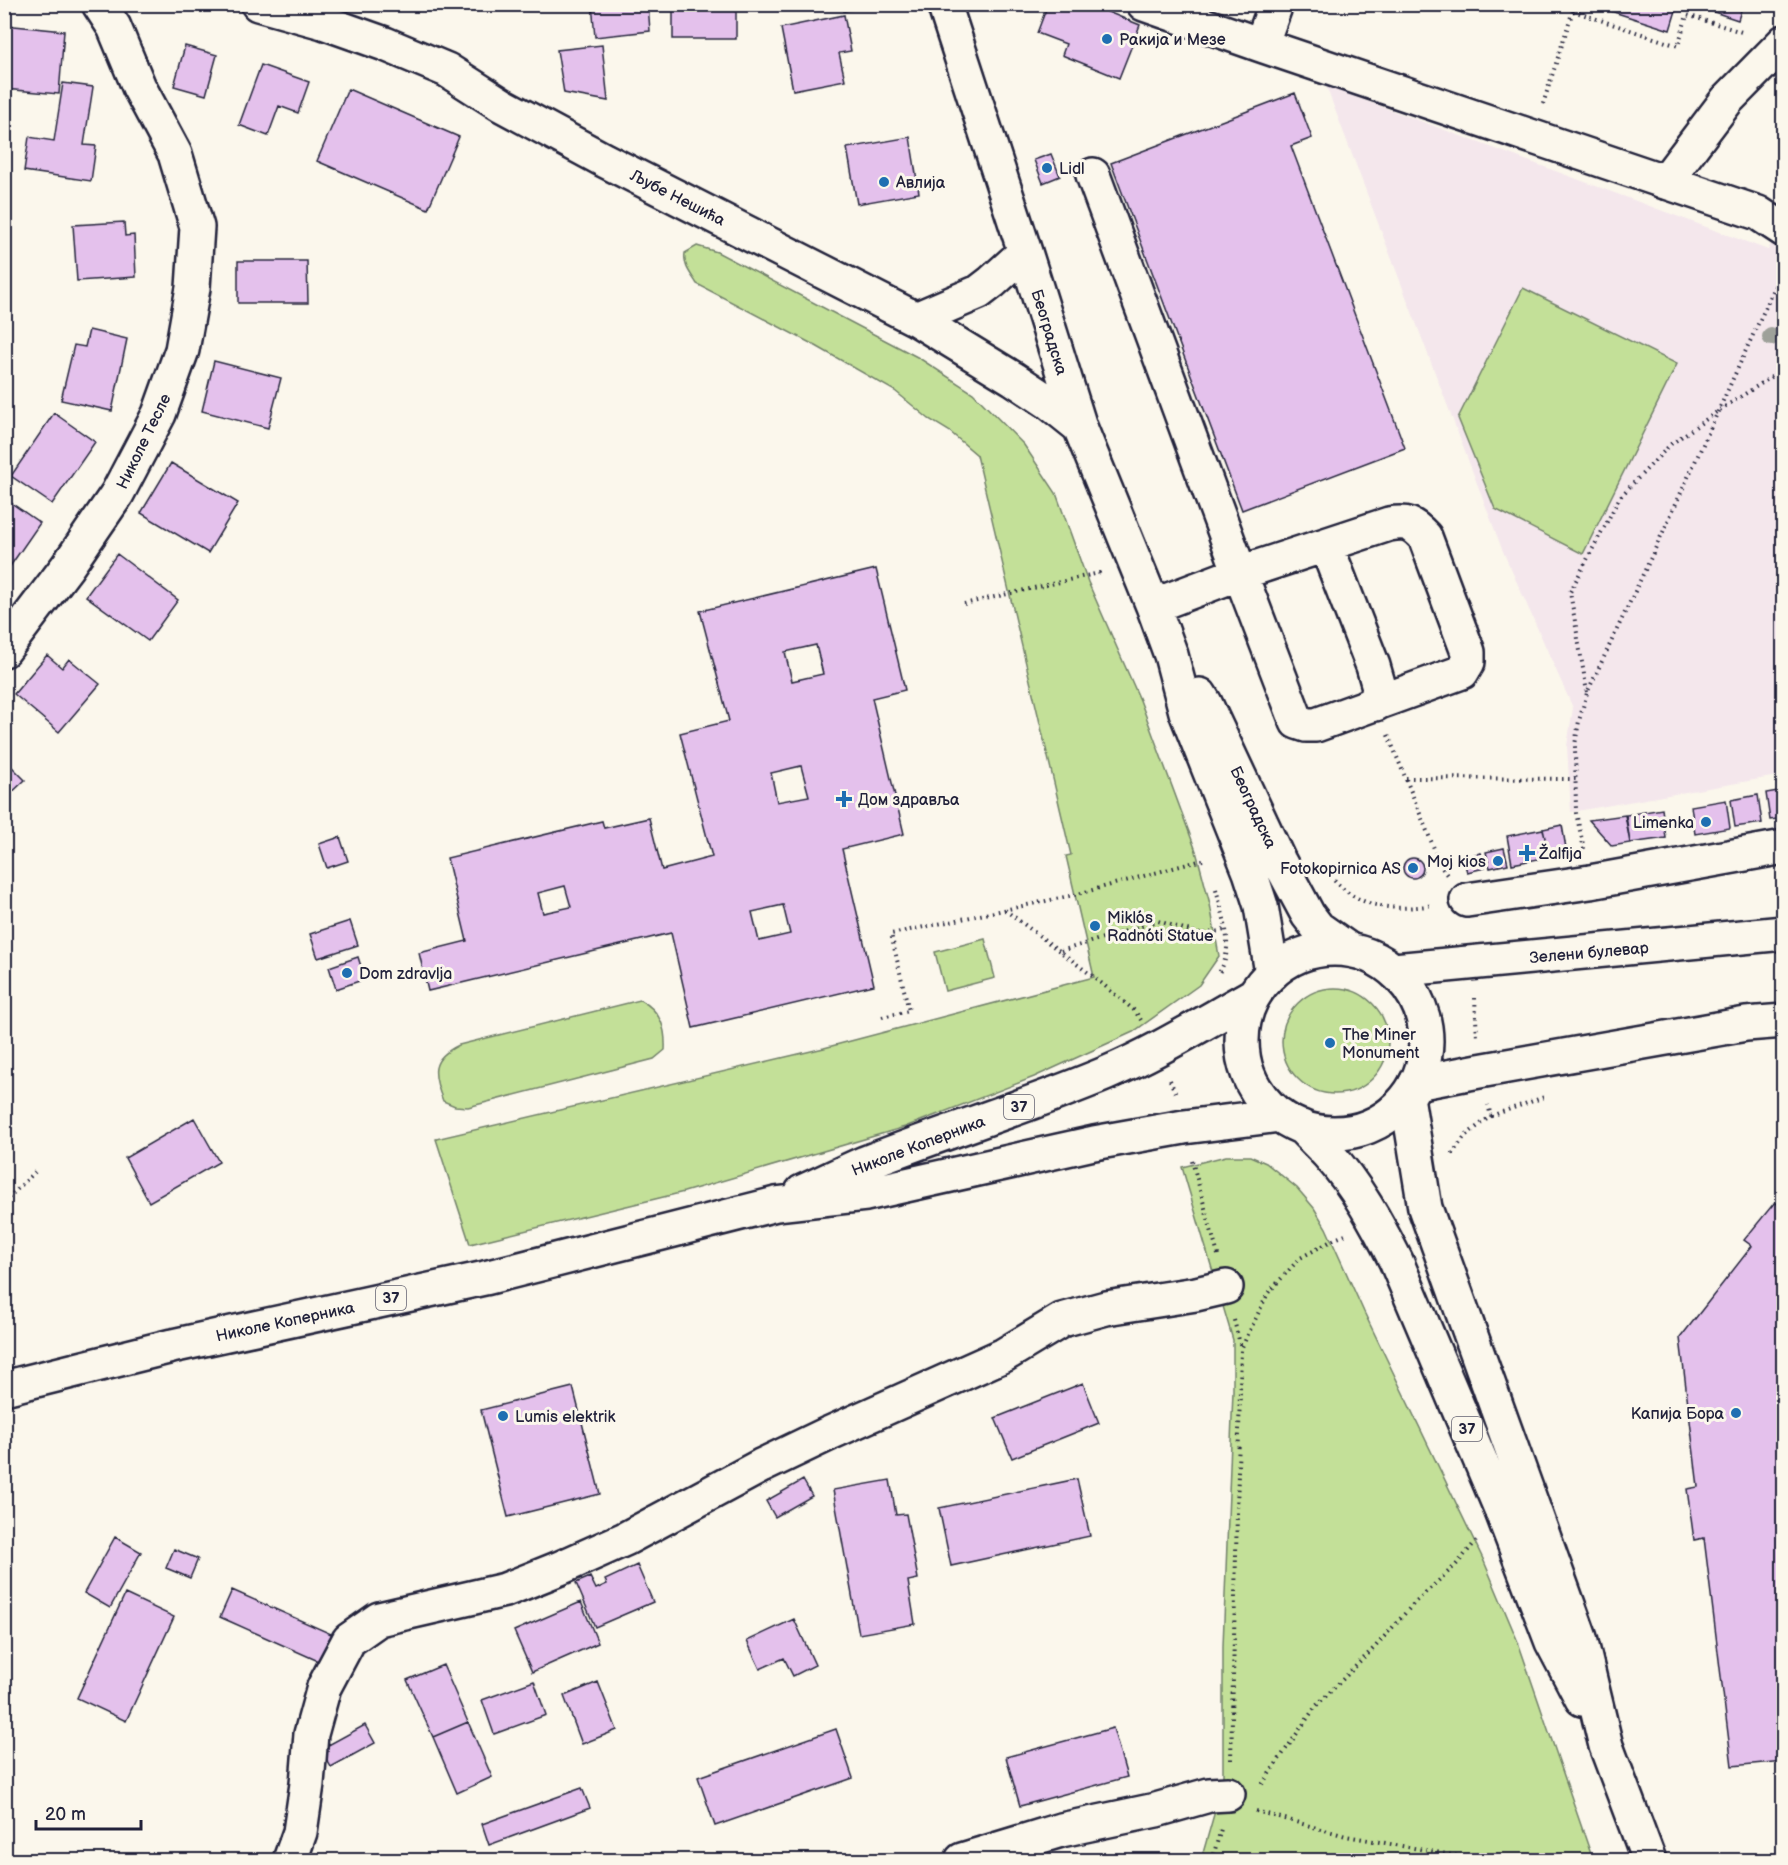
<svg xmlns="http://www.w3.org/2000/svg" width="1788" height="1865" font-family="'Balsamiq Sans',sans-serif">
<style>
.built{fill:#f4e7ec}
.green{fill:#c3e098;stroke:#72816a;stroke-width:1.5}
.building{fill:#e4c1ec;stroke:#22223b;stroke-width:1.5;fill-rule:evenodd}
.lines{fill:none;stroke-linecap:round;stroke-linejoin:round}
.minor-casing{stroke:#22223b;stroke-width:38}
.major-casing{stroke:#22223b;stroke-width:38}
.path{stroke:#22223b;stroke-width:4;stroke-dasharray:1.5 4.5;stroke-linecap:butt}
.minor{stroke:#fbf7ec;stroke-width:33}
.major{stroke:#fbf7ec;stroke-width:33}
.tree{fill:#9ea19a}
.poi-dot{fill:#1f6fb2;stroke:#fbf7ec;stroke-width:2}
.labels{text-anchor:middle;stroke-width:6;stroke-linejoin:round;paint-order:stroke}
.shield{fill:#fbf7ec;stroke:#636270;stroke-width:1.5}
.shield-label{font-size:15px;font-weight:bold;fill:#22223b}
.poi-label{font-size:16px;fill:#22223b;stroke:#fbf7ec;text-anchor:start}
.street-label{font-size:16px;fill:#22223b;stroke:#fbf7ec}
</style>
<rect width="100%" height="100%" fill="#fbf7ec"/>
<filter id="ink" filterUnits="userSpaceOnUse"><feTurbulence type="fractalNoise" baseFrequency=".0167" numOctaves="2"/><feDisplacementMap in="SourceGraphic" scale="12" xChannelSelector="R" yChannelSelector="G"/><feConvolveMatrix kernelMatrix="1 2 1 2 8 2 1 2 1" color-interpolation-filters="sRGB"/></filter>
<g filter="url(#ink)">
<path class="built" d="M1326 86 1768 250 1783 219V775L1571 812 1567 746 1573 708 1502 549Z"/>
<path class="green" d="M697 246 717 252 919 358 973 393 1024 445 1056 493 1088 582 1140 700 1196 851 1210 904 1219 956 1199 985 1133 1032 1034 1077 905 1127 684 1192 470 1244 436 1139 824 1048 1094 977 1066 856 1071 855 977 455 949 431 929 419 895 391 816 346 697 284C691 274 683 266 685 253Z
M1523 288 1677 364 1583 554 1495 509 1458 418Z
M985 939 995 978 945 991 935 952Z
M1282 1041a53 53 0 1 1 106 0a53 53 0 1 1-106 0Z
M640 1000C661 1011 666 1028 665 1050L654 1059 468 1107 455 1106 443 1101C432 1073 430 1059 459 1045Z
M1226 1156H1250L1266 1163 1297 1188 1314 1208 1326 1228 1364 1312 1483 1559 1518 1642 1593 1860H1201L1223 1783V1646L1233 1391V1340L1182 1167Z"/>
<path class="building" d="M592 4H648L650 31 595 37Z
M673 4H736V39H673Z
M843 4H879L844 11Z
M1048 4H1088L1140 25 1119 78 1062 55 1066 44 1037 33Z
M1599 4H1678L1670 30 1598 7Z
M1690 4H1743L1738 20Z
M844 15 851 51 839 53 845 80 793 90 781 28Z
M4 25 64 31 59 94 4 89Z
M602 45 608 101 564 93 557 50Z
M185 46 217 55 206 95 174 86Z
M261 65 309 82 298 113 279 106 268 136 239 125Z
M63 83 93 87 84 145 96 146 91 181 24 171 29 137 54 141Z
M348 89 459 137 428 209 317 161Z
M1295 93 1312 138 1291 146 1405 448 1242 510 1111 163Z
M910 137 919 193 857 204 847 148Z
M1051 154 1060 176 1043 183 1034 160Z
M124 222 125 236 134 235 136 277 77 281 73 225Z
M238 261H307L308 303H238Z
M89 330 127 339 112 411 61 400 74 345 85 347Z
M214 361 281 378 268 428 202 411Z
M54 413 95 442 52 504 11 476Z
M171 463 238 503 208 553 141 513Z
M4 498 40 523 4 575Z
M117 554 178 600 148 641 86 596Z
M876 569 905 690 872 698 904 834 842 849 874 985 693 1028 671 933 428 991 419 953 467 941 447 858 602 821 604 828 649 818 662 870 712 857 680 733 729 721 700 611ZM816 645 823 674 792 681 785 652ZM801 766 809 796 777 802 771 773ZM565 886 571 907 543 913 538 893ZM783 905 790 934 759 941 752 912Z
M47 655 62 668 69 659 100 684 59 732 14 694Z
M4 759 25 780 4 800Z
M1784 790V818L1770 820 1766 793Z
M1758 795 1762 823 1735 827 1731 800Z
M1726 800 1730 828 1695 834 1691 806Z
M1662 809 1666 838 1630 843 1626 815Z
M1625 815 1630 843 1612 846 1589 820Z
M1562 825 1567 854 1549 857 1543 829Z
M1543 829 1549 857 1512 864 1507 836Z
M340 837 348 861 327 868 319 844Z
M1504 848 1508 864 1490 868 1486 852Z
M1481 853 1485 868 1467 872 1463 857Z
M1403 868a10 10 0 1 1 20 0a10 10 0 1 1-20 0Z
M350 921 358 945 318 958 310 934Z
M358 957 365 979 336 989 329 967Z
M194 1118 219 1162 149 1202 125 1158Z
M1775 1202 1782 1208 1784 1206V1761L1732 1766 1704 1538 1694 1540 1687 1489 1698 1487 1680 1338 1752 1246 1744 1240Z
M1083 1383 1099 1423 1012 1458 995 1418Z
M573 1387 600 1494 508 1517 481 1410Z
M1077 1479 1090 1536 951 1566 939 1508Z
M803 1480 812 1496 775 1517 766 1501Z
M890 1480 896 1515 906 1514 918 1579 908 1581 915 1624 859 1634 833 1490Z
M115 1537 141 1552 110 1608 84 1593Z
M174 1549 198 1559 190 1578 166 1568Z
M637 1565 653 1602 595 1627 576 1583 590 1577 596 1589 607 1584 605 1580Z
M232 1590 338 1637 325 1664 220 1617Z
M125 1594 174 1617 126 1721 77 1698Z
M581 1602 598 1643 532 1672 514 1631Z
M794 1619 815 1665 793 1676 784 1658 760 1669 747 1641Z
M443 1665 468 1722 433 1737 407 1680Z
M534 1681 546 1715 494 1734 482 1700Z
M598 1682 617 1730 582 1744 564 1696Z
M468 1722 492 1777 457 1793 433 1737Z
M365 1725 375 1743 331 1767 321 1749Z
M1113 1728 1127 1777 1020 1806 1006 1757Z
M836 1729 853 1778 715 1826 698 1777Z
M582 1788 590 1808 489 1845 482 1824Z"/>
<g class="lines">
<defs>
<path id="minor" d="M258 4 323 22 385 44 447 70 502 105 604 160 916 319 1014 379 1050 403 1080 427
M944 4 1025 252 1080 427 1153 606 1171 655 1186 712 1250 872 1261 906 1272 973
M1144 4 1261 45 1758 213 1784 230
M1261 45 1276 4
M1093 175 1240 573 1297 722 1306 725H1316L1462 672 1468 662V652L1425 537C1412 523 1407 521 1389 524L1240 573 1153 606
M1665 182 1727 100 1784 42
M916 319 979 292 992 282 1025 252
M1326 545 1373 666 1379 687 1376 704
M4 650 67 567 117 494 159 414 182 350 193 288 197 227 175 154 139 87 114 27 99 4
M1200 695 1205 703 1279 861 1308 915 1318 928 1348 949
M1467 900 1590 882 1784 847
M1394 970 1784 933
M1416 1083 1479 1071 1746 1024 1784 1021
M290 1860 300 1832 307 1784 311 1734 324 1687 349 1640 379 1619 505 1590 560 1568 625 1539 761 1466 830 1433 1004 1355 1062 1320 1106 1308 1196 1294 1226 1287
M962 1860 1061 1830 1156 1810 1209 1795 1228 1794"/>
<path id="major" d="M1242 1041a92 92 0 1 1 184 0a92 92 0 1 1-184 0Z
M1407 1097 1425 1208 1580 1638 1606 1746 1649 1860
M1302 1127C1310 1136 1320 1145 1328 1154 1356 1185 1377 1223 1396 1261L1501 1509 1552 1642 1582 1699
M802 1192C823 1183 844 1172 865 1163 944 1132 1026 1107 1105 1074 1157 1052 1205 1022 1254 995
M4 1388 172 1346 485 1278 776 1204 866 1194 1094 1143 1184 1127 1280 1115"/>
</defs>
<use href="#minor" class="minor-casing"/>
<use href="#major" class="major-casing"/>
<path class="path" d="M1573 11 1678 46 1687 15 1745 33
M1543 104 1575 4
M964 604 1099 573 1101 578
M1587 692 1570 592 1620 497 1671 444 1718 411 1784 369
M1388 735 1442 868 1447 875
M1406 778 1576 779
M1584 849 1576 813 1575 745 1579 721 1587 693 1663 532 1784 267
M1324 865C1349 908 1388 912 1434 905
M1216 889C1223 916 1236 949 1218 974
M1005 910 1094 977 1135 1011 1141 1020
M1061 951 1158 921 1200 934 1226 930
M1475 998 1477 1038
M882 1017 909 1011 891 934 1074 895 1206 859
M1170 1080 1176 1095
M1491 1116 1544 1097
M1452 1154 1465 1136 1491 1116 1488 1105
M1192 1161 1218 1255
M4 1202 35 1172
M1234 1320 1241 1348
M1231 1760 1241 1349 1268 1293 1300 1258 1335 1239 1345 1235
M1262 1784 1316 1706 1376 1646 1416 1601 1456 1565 1476 1541
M1256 1811 1346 1836 1469 1858
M1212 1860 1221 1829"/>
<use href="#minor" class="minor"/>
<use href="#major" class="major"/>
</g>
<circle class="tree" cx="1771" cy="337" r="9"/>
</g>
<g class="poi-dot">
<circle cx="1107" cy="39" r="6"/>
<circle cx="1047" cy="168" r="6"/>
<circle cx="884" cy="182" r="6"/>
<path d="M841 790h6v6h6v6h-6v6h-6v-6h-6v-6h6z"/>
<circle cx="1706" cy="822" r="6"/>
<path d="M1524 844h6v6h6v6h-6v6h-6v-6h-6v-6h6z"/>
<circle cx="1498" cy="861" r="6"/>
<circle cx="1413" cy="868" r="6"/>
<circle cx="1095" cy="926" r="6"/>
<circle cx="347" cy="973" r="6"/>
<circle cx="1330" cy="1043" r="6"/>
<circle cx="1736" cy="1413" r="6"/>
<circle cx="503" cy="1416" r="6"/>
</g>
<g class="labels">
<g class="shield">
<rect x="1004" y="1095" width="30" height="24" rx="4.5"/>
<rect x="376" y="1286" width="30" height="24" rx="4.5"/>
<rect x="1452" y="1417" width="30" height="24" rx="4.5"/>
</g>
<g class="shield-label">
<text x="1019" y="1112">37</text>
<text x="391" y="1303">37</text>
<text x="1467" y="1434">37</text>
</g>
<g class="poi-label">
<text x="1119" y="45">Ракија и Мезе</text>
<text x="1059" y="174">Lidl</text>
<text x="896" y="188">Авлија</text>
<text x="858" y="805">Дом здравља</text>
<text x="1694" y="828" text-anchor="end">Limenka</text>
<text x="1539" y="859">Žalfija</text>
<text x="1486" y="867" text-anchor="end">Moj kios</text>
<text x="1401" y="874" text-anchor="end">Fotokopirnica AS</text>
<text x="1107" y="923">Miklós<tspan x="1107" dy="18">Radnóti Statue</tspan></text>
<text x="359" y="979">Dom zdravlja</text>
<text x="1342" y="1040">The Miner<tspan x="1342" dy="18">Monument</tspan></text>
<text x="1724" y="1419" text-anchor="end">Капија Бора</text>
<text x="515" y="1422">Lumis elektrik</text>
</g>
<g class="street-label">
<text transform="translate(678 197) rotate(27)" y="6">Љубе Нешића</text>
<text transform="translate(1050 332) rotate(73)" y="6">Београдска</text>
<text transform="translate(143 441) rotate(-64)" y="6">Николе Тесле</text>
<text transform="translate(1254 807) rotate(65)" y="6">Београдска</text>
<text transform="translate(1589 952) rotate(-5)" y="6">Зелени булевар</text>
<text transform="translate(918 1145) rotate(-21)" y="6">Николе Коперника</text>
<text transform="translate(285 1321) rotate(-12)" y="6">Николе Коперника</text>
</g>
</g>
<rect width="1788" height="1865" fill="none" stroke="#fbf7ec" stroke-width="24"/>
<rect x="12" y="12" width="1764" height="1841" fill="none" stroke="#22223b" stroke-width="2" filter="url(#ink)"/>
<path d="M36 1820v9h105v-9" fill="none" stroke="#22223b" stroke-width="3"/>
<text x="45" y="1820" font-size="18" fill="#22223b" stroke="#fbf7ec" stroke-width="4.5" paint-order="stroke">20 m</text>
</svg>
